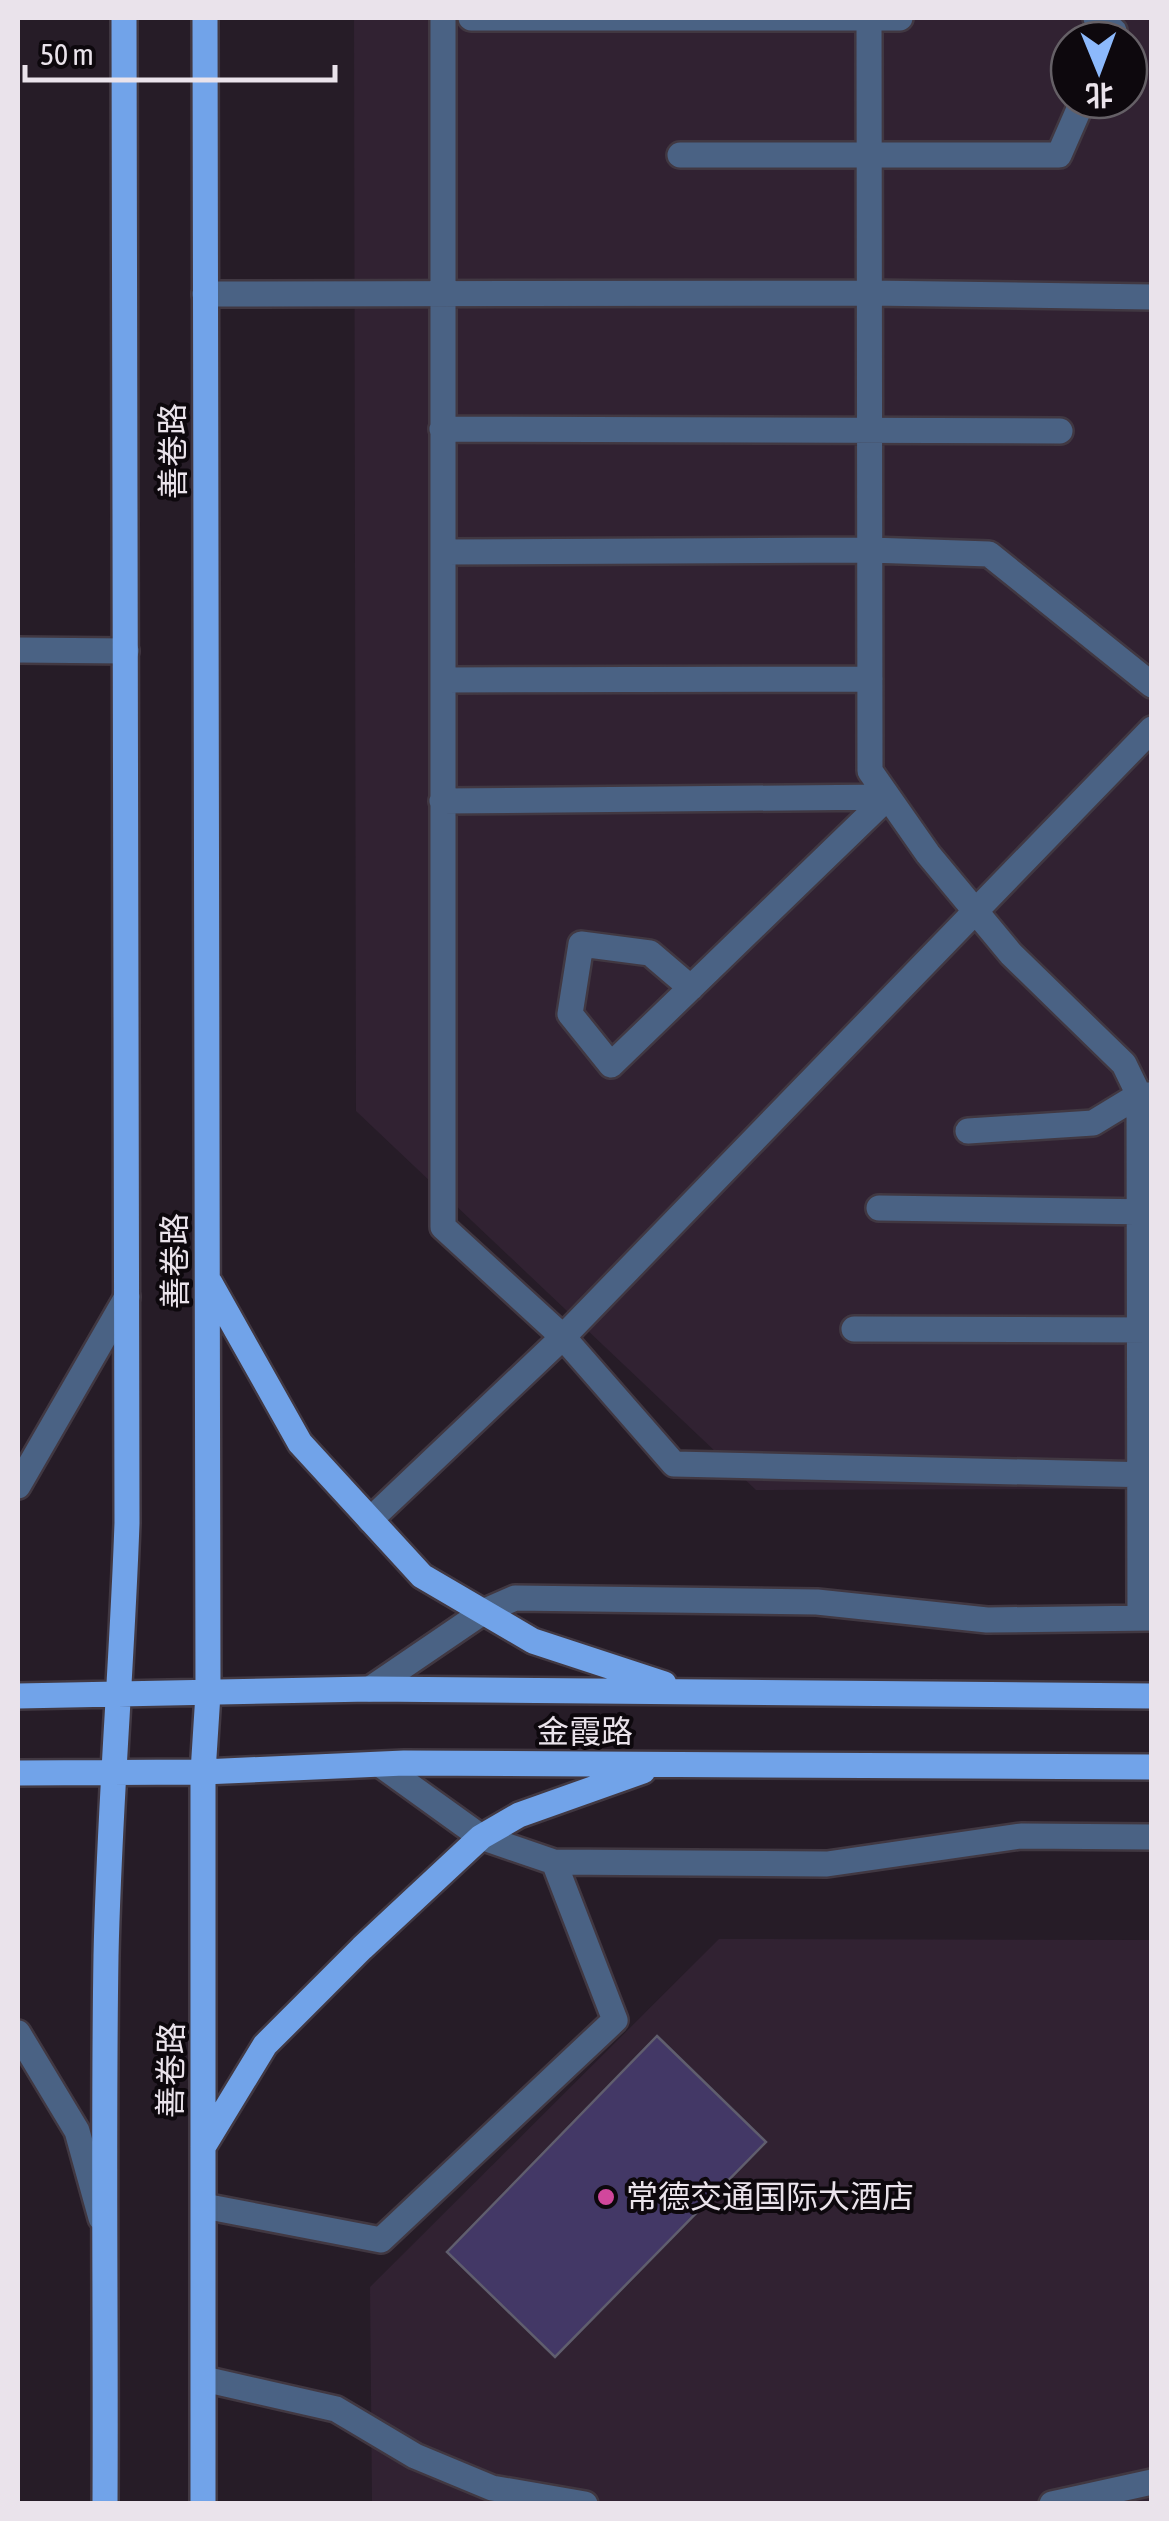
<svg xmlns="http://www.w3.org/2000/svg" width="1169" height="2521" font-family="'Asap Condensed','Noto Sans SC',sans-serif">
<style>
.built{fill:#312232;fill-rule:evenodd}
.building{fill:#433866;stroke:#605e6e;stroke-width:2.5}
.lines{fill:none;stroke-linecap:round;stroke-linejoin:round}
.minor-casing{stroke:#413842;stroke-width:30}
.major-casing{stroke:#413842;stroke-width:30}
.minor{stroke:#4a6284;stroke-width:25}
.major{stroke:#71a3e9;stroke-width:25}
.hotel-dot{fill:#d1479c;stroke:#0d080d;stroke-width:4}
.labels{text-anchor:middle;stroke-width:8;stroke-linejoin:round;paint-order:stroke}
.street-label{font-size:32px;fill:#eae3eb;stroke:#0d080d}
.poi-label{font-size:32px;fill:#eae3eb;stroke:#0d080d;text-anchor:start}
</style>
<rect width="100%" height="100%" fill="#261c27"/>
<path class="built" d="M354 18H1151V1489L756 1490 356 1111ZM1069 40H1129V100H1069Z
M719 1939 1151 1940V2503H372L370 2287Z"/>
<path class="building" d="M657 2036 766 2142 555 2357 447 2252Z"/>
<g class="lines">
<defs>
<path id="minor" d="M443 18V1227L563 1337 674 1464 1152 1475
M471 18H900
M869 18 870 771 928 854 1011 954 1124 1064 1139 1095 1140 1618
M1096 18 1114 31 1110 40
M680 155H1059L1083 100
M205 294 869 293 1152 297
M442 429 1060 431
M443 552 870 550 989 554 1152 685
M18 650 126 651
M443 680 870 679
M442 801 888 797
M691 988 650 953 581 944 570 1014 611 1065 888 797
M968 1131 1093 1123 1139 1095H1152
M879 1208 1152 1212
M854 1329 1152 1330
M18 1486 127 1297
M370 1520 563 1337 1152 729
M370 1689 483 1612 515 1598 817 1602 987 1620 1152 1618
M381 1765 481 1837 554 1862 827 1864 1021 1836 1152 1837
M18 2033 77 2131 101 2218
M204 2206 381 2240 615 2020 554 1862
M204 2379 336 2409 415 2456 492 2488 585 2504
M1052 2504 1152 2482"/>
<path id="major" d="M210 1283 300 1443 422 1576 533 1641 664 1684
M18 1696 370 1689 1152 1696
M18 1773 203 1772 404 1763 1152 1767
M203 2147 265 2045 362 1948 481 1837 519 1815 643 1771
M105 2504C106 2321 103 2138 106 1956 109 1811 122 1667 127 1523L124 18
M203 2504V1772L208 1694 205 18"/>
</defs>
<use href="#minor" class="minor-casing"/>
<use href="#major" class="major-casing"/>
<use href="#minor" class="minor"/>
<use href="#major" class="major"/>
</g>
<circle class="hotel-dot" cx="606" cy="2197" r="10"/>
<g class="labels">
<g class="street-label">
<text transform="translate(173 451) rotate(-90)" y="11">善卷路</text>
<text transform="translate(175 1261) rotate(-90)" y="11">善卷路</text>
<text x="585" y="1743">金霞路</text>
<text transform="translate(171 2070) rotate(-89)" y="11">善卷路</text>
</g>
<g class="poi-label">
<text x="626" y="2208">常德交通国际大酒店</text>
</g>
</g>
<rect width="1169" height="2521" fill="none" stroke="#eae3eb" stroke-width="40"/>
<g transform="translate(1099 70) rotate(179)"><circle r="48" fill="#0d080d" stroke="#656066" stroke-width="2.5"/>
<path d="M0-8L18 38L0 25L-18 38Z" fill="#8cb9fc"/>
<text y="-15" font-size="28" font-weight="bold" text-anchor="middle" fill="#eae3eb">北</text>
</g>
<path d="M25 65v15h310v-15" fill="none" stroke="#eae3eb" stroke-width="5"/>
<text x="40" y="65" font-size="30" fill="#eae3eb" stroke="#0d080d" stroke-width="8" paint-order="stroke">50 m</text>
</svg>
